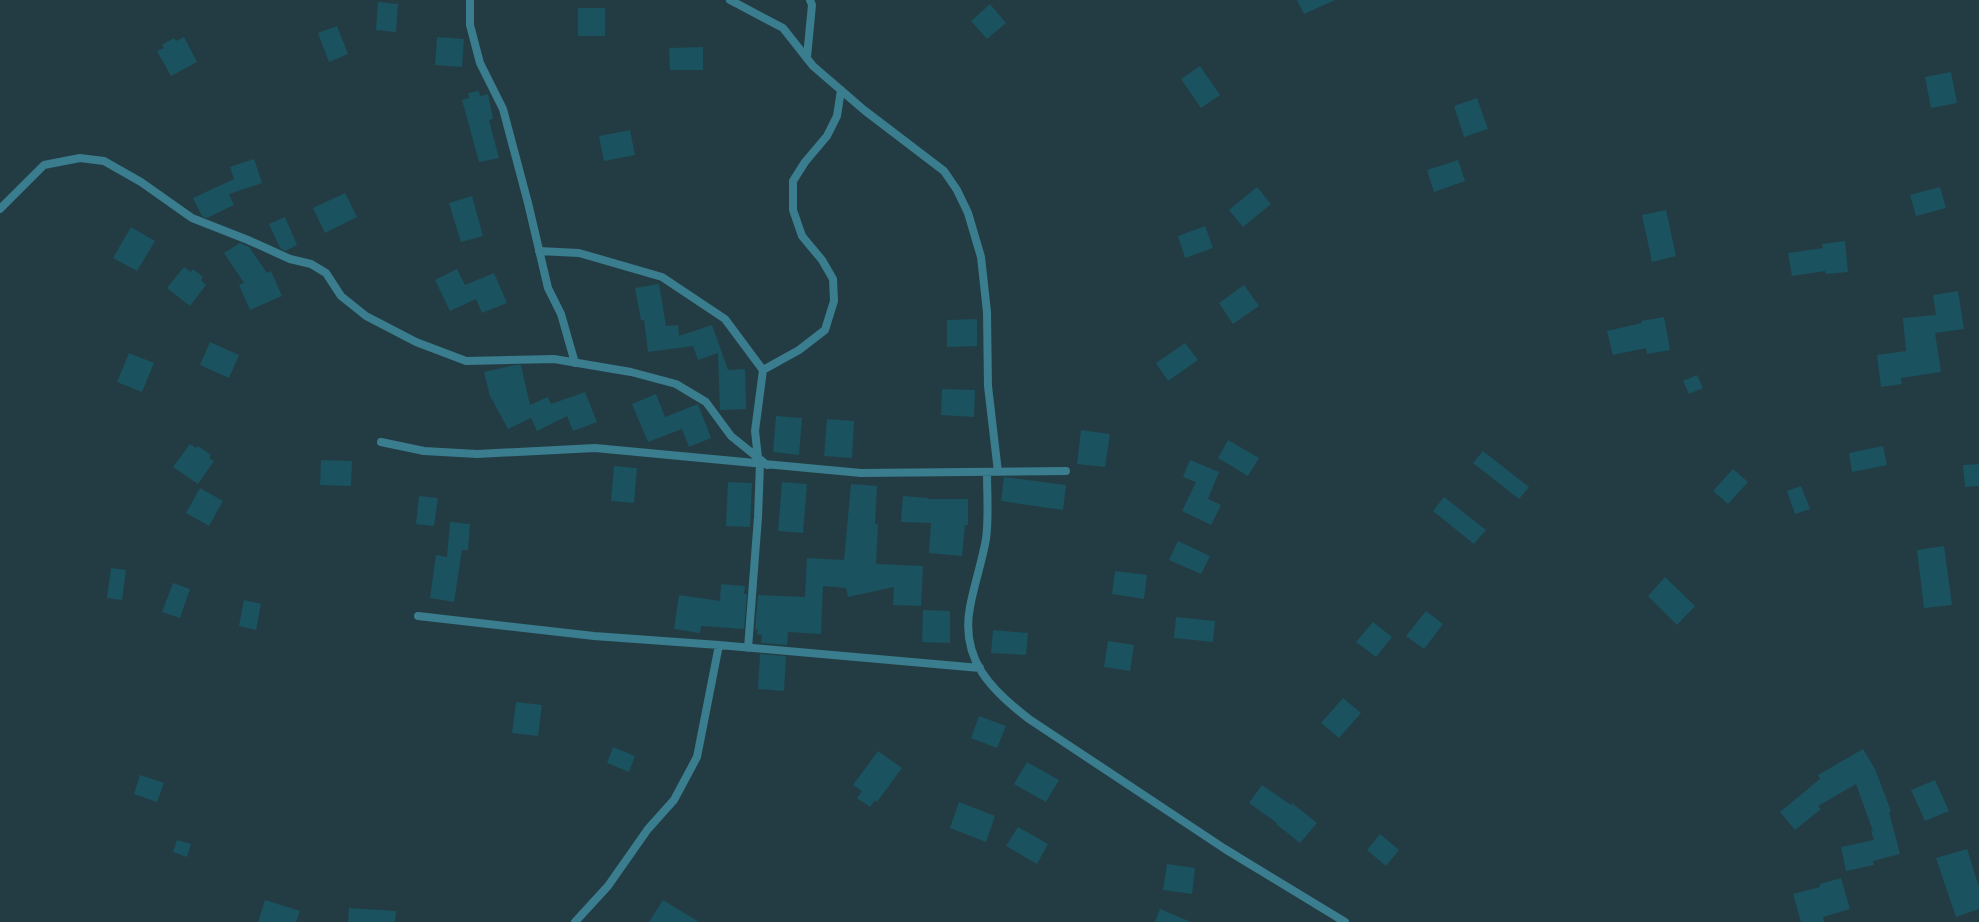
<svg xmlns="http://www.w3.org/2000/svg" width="1979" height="922" font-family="Signika,sans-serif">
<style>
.building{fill:#1a525f}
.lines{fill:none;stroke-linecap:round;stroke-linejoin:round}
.street{stroke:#3a7d8e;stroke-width:8}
</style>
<rect width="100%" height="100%" fill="#233c43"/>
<path class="building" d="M1297 0H1335L1304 14Z
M378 2 398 4 396 32 376 30Z
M990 4 1006 23 987 39 971 21Z
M578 8H605V36H578Z
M337 26 348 54 329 62 318 33Z
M184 37 197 62 171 76 157 51 164 48 162 45 174 38 176 41Z
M437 37 464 39 462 67 435 65Z
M703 47V70H670L669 48Z
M1200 66 1220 95 1201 108 1181 79Z
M1951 72 1957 103 1931 108 1925 77Z
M479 91 480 96 488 94 493 119 489 120 499 158 479 162 462 100 469 98 468 93Z
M1477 98 1488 129 1464 137 1454 106Z
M630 130 635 155 604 161 599 136Z
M254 159 262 183 229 194 234 205 207 218 202 216 193 198 234 179 230 167Z
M1458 160 1465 181 1434 192 1427 170Z
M1257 187 1271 204 1243 227 1229 210Z
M1940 187 1946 208 1916 216 1910 195Z
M345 193 357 217 325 233 313 208Z
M472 196 483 236 461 242 449 203Z
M1666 210 1676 256 1652 262 1642 215Z
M285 217 297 245 285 251 280 248 269 224Z
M1205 226 1213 248 1185 258 1178 236Z
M131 227 155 241 137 271 113 258Z
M1845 241 1848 272 1826 274 1825 271 1792 276 1788 253 1823 248 1822 244Z
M240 243 249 247 267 273 271 271 282 296 250 310 239 285 244 283 224 253Z
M184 267 191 272 193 269 203 277 201 280 206 285 190 306 167 288Z
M457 269 465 285 494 273 507 303 482 313 476 299 450 311 435 280Z
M659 284 666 326 678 325 679 336 712 325 728 370 745 369 746 409 720 410 718 353 698 360 693 346 648 352 644 320H641L635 288Z
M1244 285 1259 306 1233 324 1219 303Z
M1958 291 1964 329 1935 333 1941 372 1901 378 1902 384 1881 387 1877 355 1906 351 1903 318 1936 315 1933 295Z
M1664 317 1670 350 1647 354 1646 348 1613 355 1607 331 1642 323 1641 321Z
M977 319V346L947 347V320Z
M210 342 239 355 229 378 200 365Z
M1185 343 1198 360 1168 381 1156 363Z
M129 353 154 363 142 392 117 382Z
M515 365H521L530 405 548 397 551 404 585 392 597 422 573 431 567 416 537 431 531 418 508 429 490 396 484 372Z
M1697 375 1703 388 1689 394 1683 381Z
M942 389 975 390 974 417 941 415Z
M656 394 665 417 698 404 711 438 689 447 682 429 648 442 632 404Z
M776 416 802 418 799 455 773 452Z
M827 419 854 421 852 458 824 456Z
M1081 430 1110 434 1105 467 1077 464Z
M1228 440 1259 458 1248 476 1218 458Z
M190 444 196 448 198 446 211 455 209 458 214 461 198 484 173 467Z
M1883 446 1887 465 1852 472 1849 453Z
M1483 451 1529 487 1519 499 1473 463Z
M321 460 352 461 351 486 320 485Z
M1190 460 1219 472 1208 499 1221 505 1211 525 1182 511 1196 482 1183 477Z
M1979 464V486L1965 487 1963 465Z
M614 466 637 468 634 503 611 501Z
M1733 469 1748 482 1728 504 1713 491Z
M1004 477 1066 485 1063 510 1001 501Z
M728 482 752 483 750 527 726 526Z
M782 482 807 484 803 533 778 531Z
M851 484 877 486 875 524H878L876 564 923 566 921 606 893 605 894 587 848 597 846 588 823 586 821 634 788 632 787 645 761 643 762 635 757 634 758 630 755 629 758 595 805 597 807 558 844 560Z
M1801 486 1810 509 1795 514 1787 491Z
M200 488 223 501 209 526 186 513Z
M419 496 438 498 434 526 416 524Z
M903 496 928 498V499H968V525H965L962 556 929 553 931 523 901 522Z
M1444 497 1486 530 1474 544 1433 511Z
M450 522 470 524 468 550H462L454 602 430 598 436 555 447 557Z
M1178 541 1210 556 1201 574 1169 560Z
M1944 546 1952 605 1924 608 1917 550Z
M111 568 126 570 122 600 107 598Z
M1115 571 1147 575 1144 599 1112 594Z
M1665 577 1695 606 1677 625 1648 596Z
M173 583 190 589 180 618 162 612Z
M721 584 745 586 744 594H747L744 629 701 626 700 633 674 629 679 595 720 601Z
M244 600 261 604 256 630 239 626Z
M923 610 950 611V643L922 642Z
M1426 611 1443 624 1424 649 1406 636Z
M1176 617 1215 621 1213 642 1174 638Z
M1373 622 1392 637 1376 657 1356 642Z
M993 630 1028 633 1026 655 991 653Z
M1108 641 1134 645 1130 671 1104 667Z
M760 654 786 656 784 691 758 689Z
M1343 698 1361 713 1339 738 1321 723Z
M516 702 542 705 538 736 512 733Z
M979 716 1006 726 997 748 971 738Z
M613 747 635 756 629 772 607 763Z
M1863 749 1875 769 1891 811 1889 812 1900 854 1873 861 1874 865 1846 871 1841 847 1874 840 1871 831H1873L1856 784 1818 806 1821 809 1795 830 1780 812 1820 779 1818 775Z
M878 751 902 768 877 802 875 800 870 807 857 798 862 791 853 785Z
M1027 762 1059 780 1046 802 1014 784Z
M140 775 164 783 157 802 134 794Z
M1935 780 1949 811 1925 821 1911 790Z
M1262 785 1291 805 1292 803 1317 823 1300 843 1276 824 1277 823 1249 803Z
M959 802 995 816 986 842 950 828Z
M1018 827 1048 844 1037 864 1006 846Z
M1380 834 1399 850 1386 866 1367 850Z
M177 840 191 844 187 857 173 852Z
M1967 849 1979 887V909L1956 917 1936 858Z
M1167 864 1195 868 1192 894 1163 890Z
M1841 878 1850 909 1823 917 1824 922H1801L1793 894 1820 887V884Z
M265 900 300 911 296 922H258Z
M663 900 699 922H649Z
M349 908 396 911 395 922H348Z
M1160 909 1191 922H1155Z"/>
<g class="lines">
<path class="street" d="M470 0V25L480 63 503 109 528 203 548 288 561 314 575 363
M730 0 783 28 813 66 864 110 944 171 957 190 968 213 981 257 987 312 988 386 998 472
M807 57 812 5 810 0
M0 209 44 165 80 158 104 161 141 182 192 218 248 240 290 259 311 264 326 273 341 296 366 316 416 342 466 361 554 359 631 372 676 384 706 402 731 436 767 465
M539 251 579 253 662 277 725 319 763 370
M381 442 424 451 477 454 595 448 861 473 1066 471
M758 458 755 431 763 370 799 350 825 330 834 301 833 279 822 260 802 236 793 210V181L805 162 827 136 837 116 841 90
M987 472C987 494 989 518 986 539 982 562 974 585 970 607 960 659 991 690 1029 719L1225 849 1345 922
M418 616 594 636 719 645 980 668
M748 648 758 517 760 464
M575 922 608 886 648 829 674 800 697 757 719 645"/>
</g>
</svg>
